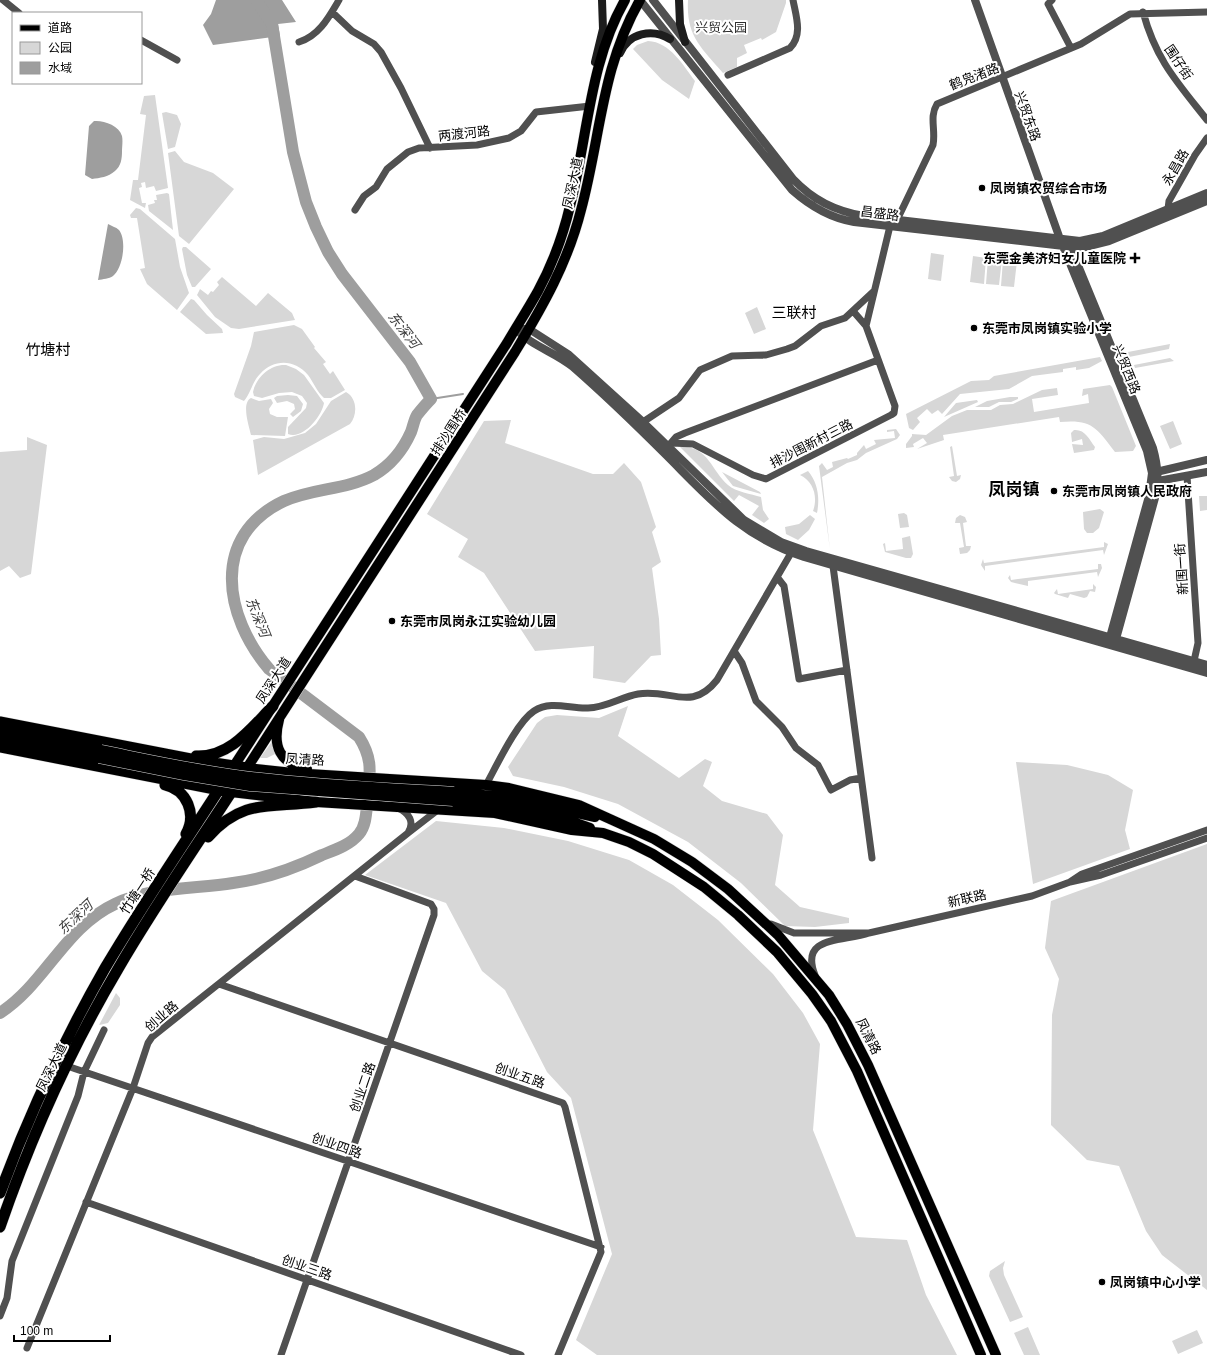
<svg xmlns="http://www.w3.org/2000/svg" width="1207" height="1355" font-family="Arial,'Noto Sans SC',sans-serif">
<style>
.green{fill:#d7d7d7}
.water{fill:#9e9e9e}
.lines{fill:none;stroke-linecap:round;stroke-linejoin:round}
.stream{stroke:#9e9e9e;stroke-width:2}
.river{stroke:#9e9e9e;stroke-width:12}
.primary-casing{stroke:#dbdbdb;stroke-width:11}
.trunk-casing{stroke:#dbdbdb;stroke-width:12}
.minor{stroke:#505050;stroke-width:7}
.tertiary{stroke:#505050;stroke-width:8}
.secondary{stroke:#1d1d1d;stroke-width:8}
.primary{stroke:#000;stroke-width:10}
.trunk{stroke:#000;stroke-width:11}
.primary-bridge-casing{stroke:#dbdbdb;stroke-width:11;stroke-linecap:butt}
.primary-bridge{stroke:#000;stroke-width:10}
.poi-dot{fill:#000;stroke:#fff;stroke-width:1.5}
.labels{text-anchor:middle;stroke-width:4;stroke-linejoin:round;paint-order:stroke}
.park-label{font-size:13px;fill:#2e2e2e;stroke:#fff}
.street-label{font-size:13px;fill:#000;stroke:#fff}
.poi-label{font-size:13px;font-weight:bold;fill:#000;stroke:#fff;text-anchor:start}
.water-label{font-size:14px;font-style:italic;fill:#3f3f3f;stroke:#fff}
.quarter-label{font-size:15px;fill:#000;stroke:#fff}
.district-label{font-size:17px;font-weight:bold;fill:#000;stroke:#fff}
</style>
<rect width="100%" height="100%" fill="#fff"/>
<path class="green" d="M688 0H786V3L776 32 762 40 761 38 744 45 747 53 737 58V67L723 73C701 47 686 36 688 0Z
M648 41C670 42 683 65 695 81L689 99 662 80 633 49 637 45Z
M155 95 168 188 156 191 154 186 146 188 145 182 141 183 142 187 139 188 142 203H146L145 208 130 200 133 180H138L146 115 140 114 144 96Z
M166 112 177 115 181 124 175 147 168 149 162 113Z
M175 151 184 162 213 173 234 189 189 244 179 236 168 153Z
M167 193 169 194 173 230 149 211 148 205 155 203 154 200H157L156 195Z
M136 208 140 209 175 239 180 267 189 293 177 310 147 284 140 269 145 268 137 218H131L130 215Z
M183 247H186L211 269 195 287H192L187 275 182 249Z
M931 253 944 255 941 281 928 279Z
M973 256 986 258 984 284 970 282Z
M988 258 1002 259 999 285 986 284Z
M1003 260 1017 261 1014 287 1001 286Z
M222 277 256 306 268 293 292 313 295 320 239 329 231 328 215 317 197 295 200 289 208 295 211 291 213 292 219 285 217 282Z
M191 299 194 300 207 315 222 329 223 333 206 334 180 312Z
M757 307 766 329 754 334 745 313Z
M294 325 302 329 315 347 314 348 326 362 323 364 330 374 333 371 345 390 331 398H324C317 392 314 383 308 375 294 359 274 359 260 374 252 382 251 393 244 401L235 397 234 394 251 346 254 332Z
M1170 344 1169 349 1129 357 1128 352Z
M1100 357 1102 361 1089 368 1076 370V367L1063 369V372L1032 376 1009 389 960 394 942 414 938 410 932 414 927 409 917 418 920 422 913 430 909 428 906 414 971 381 989 380 994 376Z
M1170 358 1174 361 1135 368 1134 365Z
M286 365 296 369 304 375 324 403C322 416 303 440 288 434V427L306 408 307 403 302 396 292 392 279 393 262 398 254 396 253 392C256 377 271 364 286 365Z
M1110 385 1112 387 1136 446 1133 451 1115 452C1097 428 1092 419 1060 422L1059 417 943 435 944 440 917 449 927 443 923 438 913 444 914 447 906 448V444L912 436V434L926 435 952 416 967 410H991L1000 405 1013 404 1042 390 1057 388 1058 395 1032 399 1034 412 1089 403 1088 394 1082 396 1083 389Z
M346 392C357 398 358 414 350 424L258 475 253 440 264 437 284 439 305 433 316 424 331 401Z
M288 395 297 396 303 404 301 411 293 417 290 414 295 409 294 404 287 401 277 403 274 398 277 396Z
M1010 397H1018V399L1011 402H999L989 407H975L987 401Z
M251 398 259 401 271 399 273 403 269 409 270 414 277 417H288L285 436 251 435C249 426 241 403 251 398Z
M977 400 978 402 944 417 956 403Z
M511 420 505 443 593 474H613L624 463 641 482 656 527 652 532 661 562 652 568 659 619 661 655 651 656 625 683 593 678 594 646 535 651 484 573 458 557 468 539 427 514 484 421Z
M1173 421 1182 444 1170 449 1160 426Z
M896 429 900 435 897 439 866 453 857 460 847 463 822 477 830 550 819 466 822 463 827 470 833 467 832 462 847 458 848 459 857 455V453L864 445 866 449 876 444 874 440 895 438 894 431 887 432V430Z
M1074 430C1085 429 1089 439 1095 447L1094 450 1074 453 1072 444 1083 445 1082 439 1072 442 1071 433Z
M27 437 47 445 31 574 20 578 9 566 0 571V452L27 450Z
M952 446 957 476 961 475 960 479 956 482 952 481 949 477 954 476 950 447Z
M680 447C708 445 711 470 728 485 736 492 751 494 761 497L763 510 769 519 764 523 752 515 759 506 739 495 734 501Z
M808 471C818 483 820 498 817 513L813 511C818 497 814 482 800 475Z
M722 472 760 492 761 494 733 486Z
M1199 496H1207V510L1200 511Z
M1100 509 1104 512 1099 528 1093 533H1087L1084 529 1083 512Z
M904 513 907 515 909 527 900 528 898 514Z
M810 515 815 519 809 530 798 540 786 534 785 527 799 524Z
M960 515 965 517 967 522 963 523 966 546H971L970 550 967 553 960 554 959 548 964 547 960 523H955L956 518Z
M910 536 913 554 911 558H906L885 552 883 544 885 543 886 551 903 549 902 538Z
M1104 542 1108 544 1104 555 1103 550 985 566V571L981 565 983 559 984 563 1104 547Z
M1098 564H1101L1102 568 1098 577 1097 572 1028 581V586L1011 582 1008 578 1010 575 1011 580 1098 569Z
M1093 584 1096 587 1095 592 1090 591 1087 597 1084 598 1070 594 1068 598 1055 594 1054 593 1057 589 1058 594 1093 589Z
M628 706 618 736 679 778 705 759 712 762 703 786 722 801 767 814 783 835 775 885 800 907 849 918V923L815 927 785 926 741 883 688 842 618 804 564 787 513 776 508 767 537 723 545 717 557 715 599 718Z
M273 740 277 753 267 758H260Z
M1016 762 1067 765 1108 775 1133 790 1125 830 1130 849 1033 884Z
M436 821 504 828 568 841 629 860 673 885 718 920 773 974 803 1013 820 1044 813 1130 856 1237 907 1240 926 1295 957 1355H597L576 1340 612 1254 571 1098 547 1072 505 990 482 971 446 903 365 875Z
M1207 844V1290L1162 1255 1146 1231 1119 1166 1087 1160 1051 1125 1052 1015 1059 979 1045 948 1051 901Z
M116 993 120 998V1005L108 1023 99 1025Z
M1005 1261 1003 1268 1004 1275 1023 1317 1010 1322 989 1276 990 1271Z
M1028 1327 1040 1355H1024L1014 1333Z
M1197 1330 1203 1343 1178 1354 1172 1341Z"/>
<path class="water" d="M216 0H282L296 22 278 24 280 36 213 45 203 25 211 14Z
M94 121C103 120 119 125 122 136 123 141 122 147 122 151 122 159 121 166 115 171 108 177 100 178 92 179L85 175 89 126Z
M108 224C111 226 116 227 119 230 127 240 123 268 113 276 109 279 103 279 98 280Z"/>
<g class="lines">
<path class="stream" d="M431 399 463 394"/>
<path class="river" d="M0 1013C45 984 65 927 115 904 150 887 195 889 233 883 265 879 293 869 322 855 335 850 350 845 359 834 367 824 366 810 368 797 370 772 373 759 359 737L269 669C224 616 210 536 284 501 313 488 346 490 374 475 391 465 403 450 411 432 413 427 414 420 417 415 421 410 426 404 431 399L410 362 342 274 328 252 316 227 306 202 293 152 272 24 256 0"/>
<defs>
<path id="primary" d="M640 0C601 68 601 136 581 210 568 262 543 306 515 352L247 768 293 773 486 785 509 788 579 805 654 839 692 862 728 889 778 935 829 995 847 1024 868 1065 996 1355
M279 720C272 746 280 764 307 769
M0 730 101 750
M0 738 99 758
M234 766 507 343C517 326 528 309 538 291 552 265 563 236 570 206 588 137 589 63 625 0
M231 792 316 802 495 813 572 830 603 833 629 842 653 854 704 887 738 915 777 952 812 994 831 1021 857 1071 981 1355
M454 792 511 798 595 817
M453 801C499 805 546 811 590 828"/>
<path id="trunk" d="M0 722 201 761 247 768C204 835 158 900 118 969 70 1050 31 1137 0 1227
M0 747 225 791
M196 756C230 758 252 727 273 706
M165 785C187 790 197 814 186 834
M208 837C243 798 271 808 316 802
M0 1193C28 1116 64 1040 105 968 144 902 188 838 229 774"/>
</defs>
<use href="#primary" class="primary-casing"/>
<use href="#trunk" class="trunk-casing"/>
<path class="minor" d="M3 0 19 13
M1052 0 1048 4 1071 48
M332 12 352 31 374 44 381 52 401 88 430 148
M1143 12C1156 60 1177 82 1207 120
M141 40 177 60
M299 42C319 36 329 17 339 0
M728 75 790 48C803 35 796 16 793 0
M1168 209 1169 201 1195 155 1207 138
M355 210 364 196 376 187 387 169 408 152 419 148 477 145 509 138 521 131 536 112 590 106
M853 311 866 326
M643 422 679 398 700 370 732 356 766 355 787 349 795 346 821 326 845 318 874 291
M672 443 693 444 753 475 766 479 891 415 894 413 895 406 866 326 890 226 897 220 933 145C936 130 929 117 937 104L1081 44 1130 14 1207 12
M670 444 676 437 685 433 878 360
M1187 476 1198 643 1194 661
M833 566 872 858
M777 577 784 586 799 679 847 670
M734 651 742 663 756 701 782 727 796 748 818 765 831 790 850 780 861 778
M486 785C497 765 517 722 534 711 551 700 570 709 588 708 606 708 621 697 638 694 670 688 691 713 717 680L791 553
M398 808C409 813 415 822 408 833L439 809
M1207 830 1082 874 1070 882 1101 875 1207 838
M771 924 794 933H869C843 942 799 935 815 975
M869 933 1032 896 1070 882
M219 984 563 1103 565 1107 601 1252 558 1355
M67 1066 601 1247
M86 1202 521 1355
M0 1316 7 1298 12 1261 78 1096 84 1072 104 1030
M27 1348 133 1088 148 1043 152 1037 408 833
M281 1355 434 915V909L431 904 355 876"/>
<path class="tertiary" d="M640 0 792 190C810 206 830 218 854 222L1081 248 1109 241 1207 201
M653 0 793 179C813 200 835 211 864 216L1080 241 1103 236 1207 193
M975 0 1060 239
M1060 239 1070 247 1075 258 1153 448C1158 466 1159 480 1155 498L1116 639 1111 645 1110 637 1149 496 1152 473 1147 451Z
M1207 460 1152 473 1158 481 1207 472
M1207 665 806 551 781 542 744 520 643 422 568 354 529 329H516C531 346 555 352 573 367 605 395 636 425 666 455 712 501 741 536 804 557L1207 673"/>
<path class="secondary" d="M679 0 680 24 685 42
M620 53C629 33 652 28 670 39
M595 62 603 29 602 0"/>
<use href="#primary" class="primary"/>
<use href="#trunk" class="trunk"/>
<defs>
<path id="primary-bridge" d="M101 750C151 760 200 771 251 777 318 785 386 788 454 792
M99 758 184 775 250 786 453 801"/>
</defs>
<use href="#primary-bridge" class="primary-bridge-casing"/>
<use href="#primary-bridge" class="primary-bridge"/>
</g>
<g class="poi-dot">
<circle cx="982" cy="188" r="4"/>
<path d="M1133 252h4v4h4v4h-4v4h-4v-4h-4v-4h4z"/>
<circle cx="974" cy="328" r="4"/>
<circle cx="1054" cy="491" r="4"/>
<circle cx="392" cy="621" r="4"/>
<circle cx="1102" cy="1282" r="4"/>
</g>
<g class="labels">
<g class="park-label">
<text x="721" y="32">兴贸公园</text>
</g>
<g class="street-label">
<text transform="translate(1179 62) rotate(56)" y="5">围仔街</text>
<text transform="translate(974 76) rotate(-21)" y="5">鹤凫渚路</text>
<text transform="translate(1028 116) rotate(70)" y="5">兴贸东路</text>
<text transform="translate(464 133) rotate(-6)" y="5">两渡河路</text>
<text transform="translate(1175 167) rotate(-60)" y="5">永昌路</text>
<text transform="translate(572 183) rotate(-78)" y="5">凤深大道</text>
<text transform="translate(880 213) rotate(7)" y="5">昌盛路</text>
<text transform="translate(1127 369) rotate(68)" y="5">兴贸西路</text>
<text transform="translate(448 432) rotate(-57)" y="5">排沙围桥</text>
<text transform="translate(811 443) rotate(-27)" y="5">排沙围新村三路</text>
<text transform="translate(1181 569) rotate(-94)" y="5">新围一街</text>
<text transform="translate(273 680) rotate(-57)" y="5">凤深大道</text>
<text transform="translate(305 759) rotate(3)" y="5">凤清路</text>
<text transform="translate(137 891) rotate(-57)" y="5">竹塘一桥</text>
<text transform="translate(967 898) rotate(-13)" y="5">新联路</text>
<text transform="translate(161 1016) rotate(-41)" y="5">创业路</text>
<text transform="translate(869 1036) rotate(63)" y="5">凤清路</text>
<text transform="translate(51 1067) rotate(-64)" y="5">凤深大道</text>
<text transform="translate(520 1075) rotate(19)" y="5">创业五路</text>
<text transform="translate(362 1087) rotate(-71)" y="5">创业二路</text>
<text transform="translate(337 1145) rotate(19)" y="5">创业四路</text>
<text transform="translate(307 1267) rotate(19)" y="5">创业三路</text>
</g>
<g class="poi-label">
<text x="990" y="193">凤岗镇农贸综合市场</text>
<text x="1126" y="263" text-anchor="end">东莞金美济妇女儿童医院</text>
<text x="982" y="333">东莞市凤岗镇实验小学</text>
<text x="1062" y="496">东莞市凤岗镇人民政府</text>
<text x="400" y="626">东莞市凤岗永江实验幼儿园</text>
<text x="1110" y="1287">凤岗镇中心小学</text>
</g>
<g class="water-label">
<text transform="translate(404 330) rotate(52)" y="5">东深河</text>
<text transform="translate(258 617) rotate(68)" y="5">东深河</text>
<text transform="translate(75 917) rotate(-43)" y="5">东深河</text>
</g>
<g class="quarter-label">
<text x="794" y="318">三联村</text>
<text x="48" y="355">竹塘村</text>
</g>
<g class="district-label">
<text x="1014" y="495">凤岗镇</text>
</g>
</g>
<rect x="12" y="12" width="130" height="72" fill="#ffffff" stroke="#999999"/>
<rect x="20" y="25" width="20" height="6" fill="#000000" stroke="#999999"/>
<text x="48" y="32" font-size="12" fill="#000000">道路</text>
<rect x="20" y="42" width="20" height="12" fill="#d7d7d7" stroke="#999999"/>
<text x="48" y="52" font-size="12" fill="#000000">公园</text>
<rect x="20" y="62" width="20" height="12" fill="#9e9e9e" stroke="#999999"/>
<text x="48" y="72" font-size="12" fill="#000000">水域</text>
<path d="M14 1335v6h96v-6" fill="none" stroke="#000000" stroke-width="2"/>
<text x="20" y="1335" font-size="12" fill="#000000" stroke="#ffffff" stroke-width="3" paint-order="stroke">100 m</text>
</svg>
